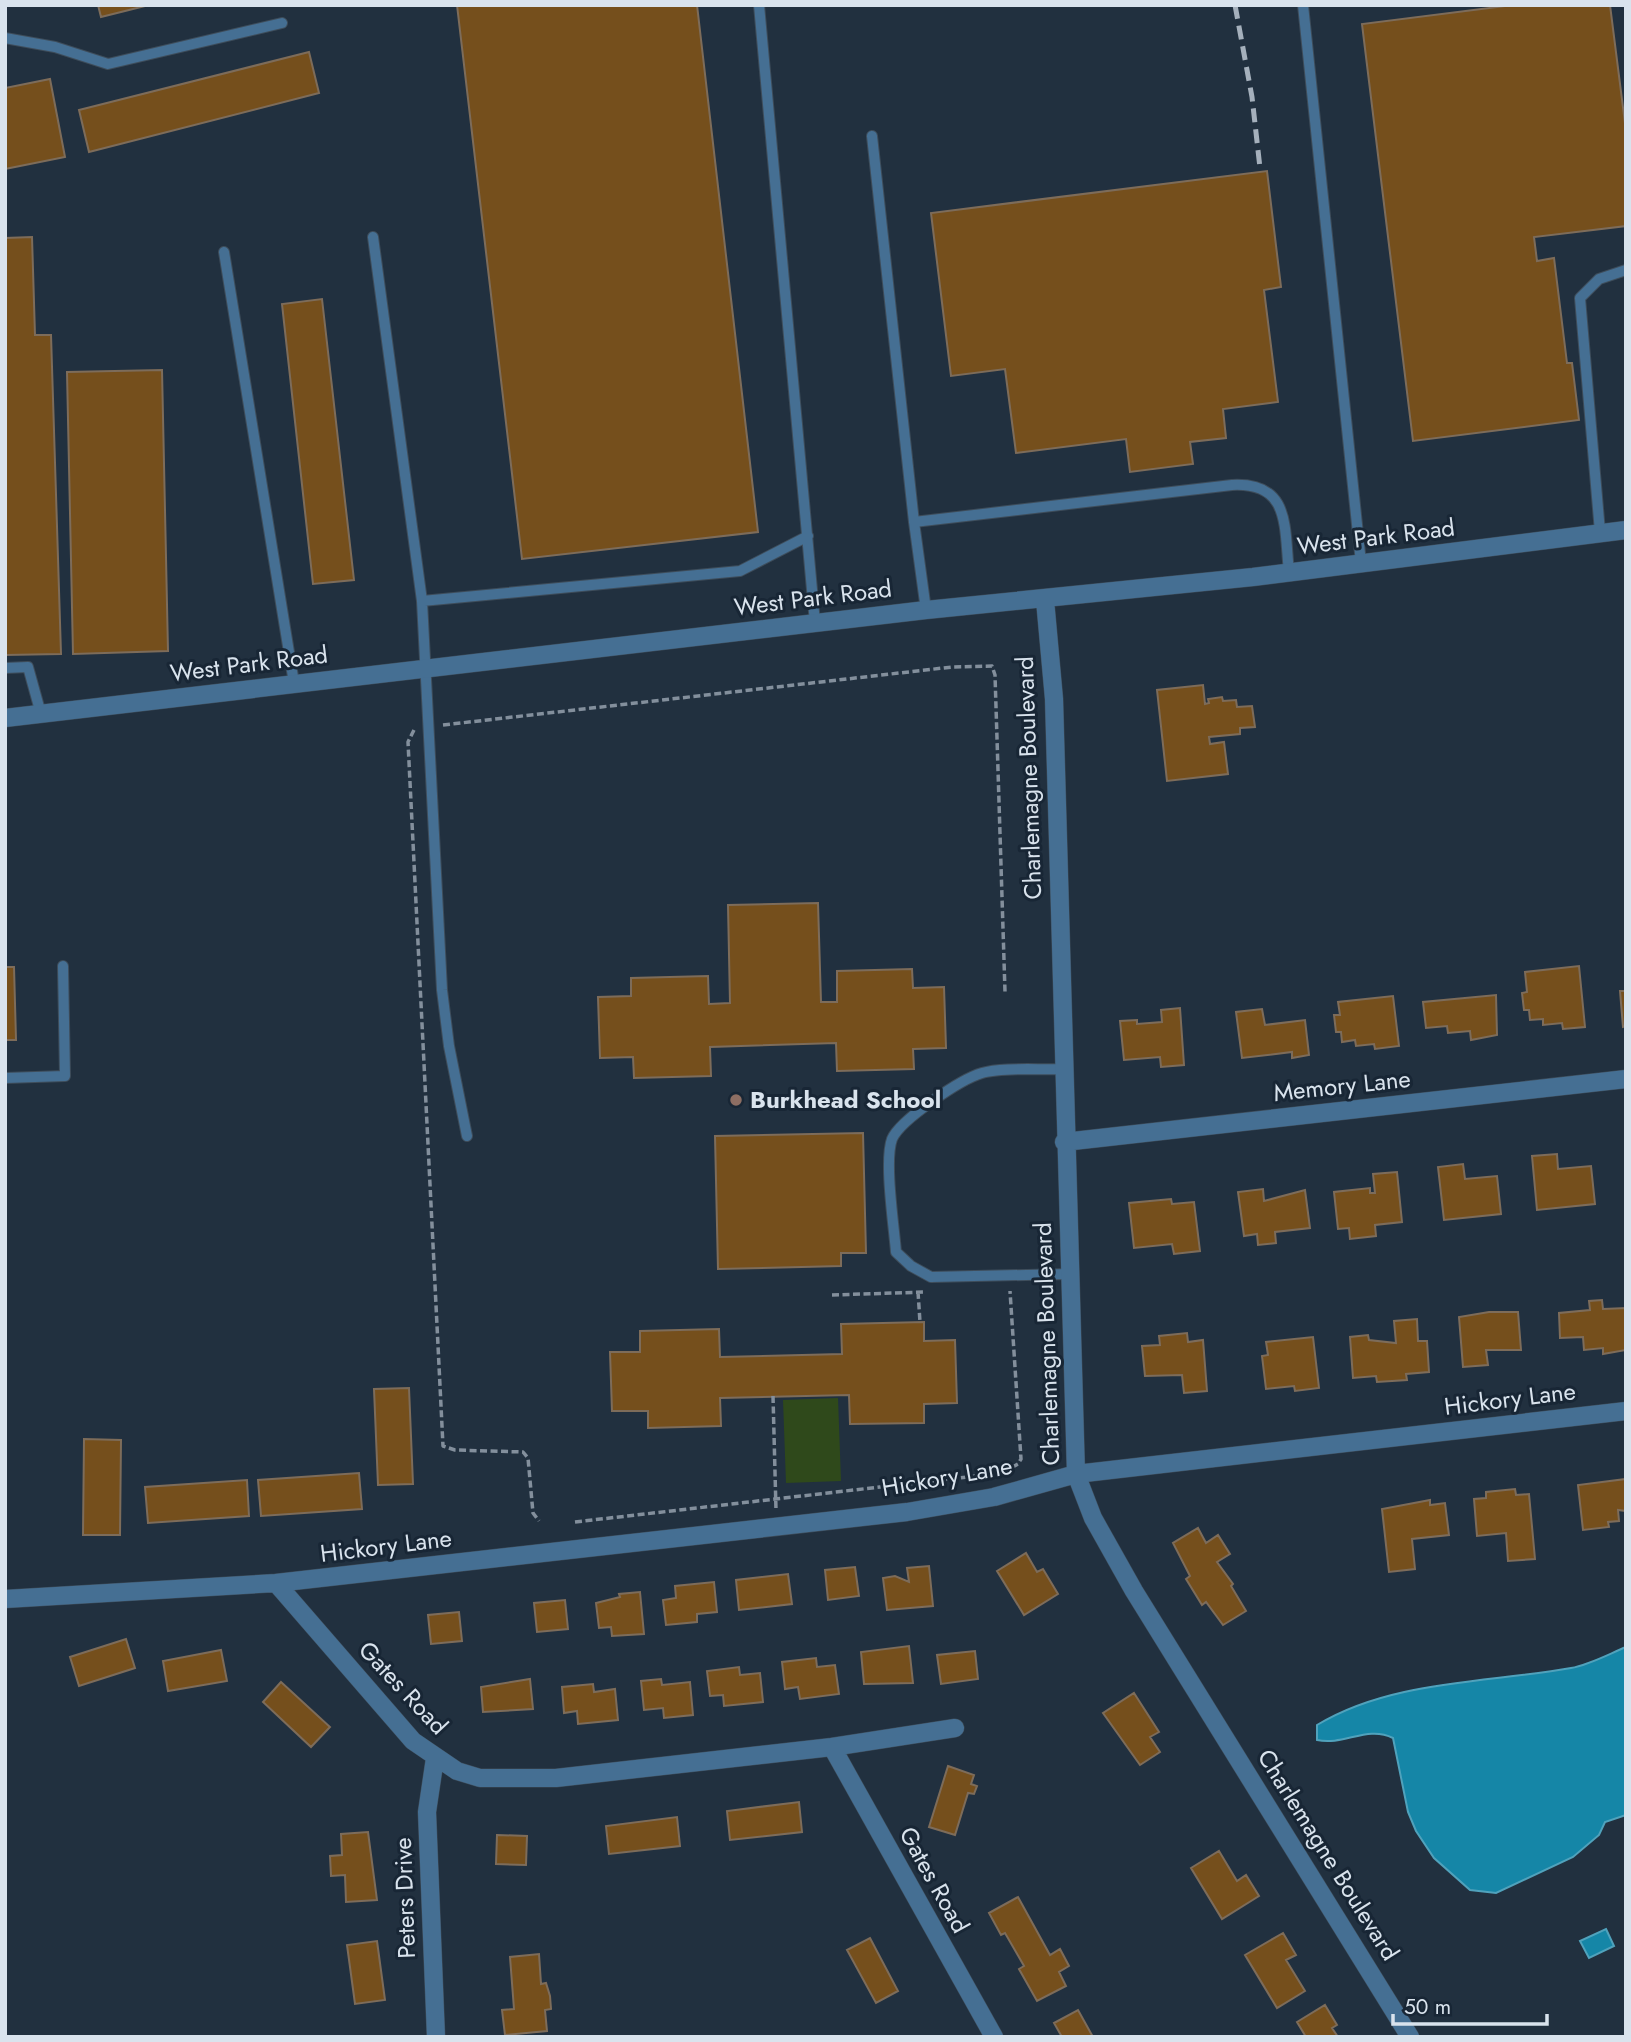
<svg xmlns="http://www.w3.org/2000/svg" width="1631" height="2042" font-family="Jost,sans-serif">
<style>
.green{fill:#2f491b}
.water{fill:#1586a7;stroke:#50a2bc;stroke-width:2}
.building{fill:#754f1c;stroke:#7d6c5a;stroke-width:2}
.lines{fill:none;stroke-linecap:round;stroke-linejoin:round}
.lane-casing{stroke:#3e4d5b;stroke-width:12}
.street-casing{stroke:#3e4d5b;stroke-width:19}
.path{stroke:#838f9c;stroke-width:3.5;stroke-dasharray:7 3.5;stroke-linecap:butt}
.lane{stroke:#456f93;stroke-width:10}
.street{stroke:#456f93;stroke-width:18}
.rail{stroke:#a5b0bc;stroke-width:5;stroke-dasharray:14 7;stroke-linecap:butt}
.education-dot{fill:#8d6e63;stroke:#182635;stroke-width:2.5}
.labels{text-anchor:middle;stroke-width:6;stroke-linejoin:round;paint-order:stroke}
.street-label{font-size:24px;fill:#d9e3ed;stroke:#182635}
.poi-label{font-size:24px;font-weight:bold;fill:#d9e3ed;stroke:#182635;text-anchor:start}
</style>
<rect width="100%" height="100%" fill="#21303f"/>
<path class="green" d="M838 1398 841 1481 786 1483 783 1400Z"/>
<path class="water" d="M1626 1647V1815L1605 1822 1599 1835 1573 1857 1496 1893 1470 1890 1434 1858 1416 1831 1408 1812 1393 1738C1367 1725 1344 1746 1317 1740V1725C1391 1680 1487 1683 1571 1668 1589 1665 1609 1654 1626 1647Z
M1606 1929 1614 1946 1589 1958 1580 1941Z"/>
<path class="building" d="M98 5H149L101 17Z
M457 5H697L758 532 522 559Z
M1513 5H1610L1626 131V226L1534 237 1537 261 1554 258 1567 363H1572L1579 420 1413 441 1362 24Z
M309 52 319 93 89 152 79 110Z
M50 79 65 157 5 169V88Z
M1267 171 1281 287 1264 290 1278 402 1223 409 1226 438 1190 442 1193 464 1130 472 1126 439 1016 453 1005 369 951 376 931 213Z
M32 237 35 335H51L61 654 5 655V238Z
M322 299 354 580 313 584 282 304Z
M162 370 168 651 73 654 67 372Z
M1203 685 1205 704 1209 703 1208 699 1222 697 1223 701 1236 700 1237 707 1252 706 1255 727 1240 728V734L1209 737 1210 744 1224 742 1228 774 1167 781 1157 690Z
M818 903 821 1002H837V971L912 969 913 988 944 987 946 1048 913 1049 914 1069 837 1071 836 1043 710 1047 711 1076 634 1078 633 1057 600 1058 598 997 631 996V978L708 976 709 1004 730 1003 728 905Z
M1579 966 1585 1027 1563 1029 1562 1023 1543 1025V1019L1530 1020 1529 1010H1524L1522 993 1527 992 1525 972Z
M5 967H14L16 1040H5Z
M1620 991H1626V1026L1623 1027Z
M1496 995 1497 1035 1471 1040 1470 1031 1448 1033 1447 1026 1426 1028 1423 1002Z
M1393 996 1399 1046 1375 1049 1374 1044 1356 1046 1355 1040 1342 1042 1341 1032H1336L1334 1015H1340L1338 1002Z
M1180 1008 1184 1065 1161 1067 1160 1057 1124 1060 1120 1021 1137 1020V1024L1162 1022 1161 1010Z
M1262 1009 1265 1025 1305 1020 1309 1055 1292 1058V1052L1242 1058 1236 1012Z
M863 1133 866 1253H841V1266L718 1269 715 1136Z
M1557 1154 1558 1169 1591 1166 1595 1204 1537 1210 1532 1156Z
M1463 1164 1465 1179 1497 1176 1501 1214 1444 1220 1438 1167Z
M1397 1172 1402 1222 1375 1225 1376 1236 1350 1239 1349 1228 1338 1229 1334 1192 1370 1188V1193H1375L1373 1174Z
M1263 1189 1264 1201 1305 1190 1310 1228 1275 1232 1276 1243 1258 1245 1257 1234 1244 1236 1238 1192Z
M1171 1199 1172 1204 1194 1202 1200 1251 1174 1254 1172 1244 1134 1248 1129 1203Z
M1602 1300 1603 1309 1626 1308V1350L1603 1354V1348L1584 1350 1583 1337 1560 1338 1559 1313 1590 1310 1589 1301Z
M1489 1312H1518L1521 1350H1486L1488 1365 1463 1367 1459 1317Z
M1417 1319 1418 1341H1427L1429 1372 1406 1374 1407 1380 1377 1382 1376 1376 1353 1378 1350 1337 1368 1335 1369 1340 1396 1343 1394 1321Z
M924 1322V1341L955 1340 957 1403 924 1404V1423L850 1424 849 1395 720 1398 721 1426 648 1428V1411H612L610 1352H640V1331L719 1329 720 1357 842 1354 841 1324Z
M1187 1333 1188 1342 1203 1340 1207 1391 1184 1393 1182 1375 1145 1376 1142 1346 1160 1345 1159 1336Z
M1313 1337 1319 1388 1295 1391 1294 1386 1266 1389 1262 1356 1268 1355 1266 1342Z
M409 1388 413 1484 378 1485 374 1389Z
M84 1439 121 1440 120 1535H83Z
M359 1473 362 1509 261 1516 258 1480Z
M1626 1479V1511L1618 1510 1619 1521 1608 1522 1609 1527 1583 1530 1578 1485Z
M247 1480 249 1516 148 1523 145 1487Z
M1515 1489 1516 1495 1529 1494 1535 1559 1508 1561 1506 1533 1477 1536 1474 1499 1486 1498V1492Z
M1430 1500V1505L1445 1503 1449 1535 1412 1539 1415 1569 1389 1572 1382 1509Z
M1198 1528 1206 1543 1218 1535 1230 1554 1217 1562 1233 1584 1231 1586 1246 1611 1223 1625 1206 1602 1202 1605 1186 1579 1190 1576 1173 1543Z
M1026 1553 1037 1572 1043 1569 1058 1594 1024 1615 997 1571Z
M929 1566 933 1606 887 1610 883 1578 895 1576 909 1582 907 1568Z
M855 1567 859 1596 828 1600 825 1570Z
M788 1574 792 1604 739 1610 736 1580Z
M714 1582 717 1612 697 1614V1622L666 1625 663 1600 676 1598 675 1586Z
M640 1592 644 1634 612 1636 611 1627 599 1628 596 1603 620 1597 619 1594Z
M565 1600 568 1629 537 1632 534 1603Z
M459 1612 462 1641 431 1644 428 1615Z
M126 1639 135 1668 79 1686 70 1657Z
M909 1646 913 1683 864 1684 861 1652Z
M221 1650 227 1681 168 1691 163 1661Z
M975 1651 978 1679 941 1684 937 1655Z
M816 1658 817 1667 835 1665 839 1694 800 1699 798 1687 785 1689 782 1662Z
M739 1667 740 1675 760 1673 763 1702 724 1706 723 1695 710 1696 707 1671Z
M530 1679 533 1709 483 1712 481 1687Z
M661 1679 662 1685 690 1682 693 1715 664 1718 663 1708 644 1710 641 1681Z
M281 1682 330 1727 311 1747 263 1702Z
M593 1684 594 1692 615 1689 618 1720 578 1724 577 1711 564 1713 562 1687Z
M1134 1693 1159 1732 1150 1737 1160 1752 1140 1765 1103 1713Z
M948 1766 974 1775 971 1784 977 1786 974 1794 968 1793 955 1835 929 1827Z
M799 1802 802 1832 730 1840 727 1811Z
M677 1817 680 1846 609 1854 606 1826Z
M368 1832 377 1900 346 1902 345 1875 331 1876 330 1856 342 1855 341 1834Z
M497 1835 527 1836 526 1865 496 1864Z
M1219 1851 1237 1881 1246 1875 1259 1896 1222 1919 1191 1868Z
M1018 1897 1050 1955 1060 1949 1069 1966 1059 1972 1066 1986 1037 2001 1019 1969 1024 1966 1005 1933 1001 1935 989 1913Z
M1283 1933 1296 1955 1286 1960 1305 1991 1277 2008 1245 1955Z
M870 1938 898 1991 876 2003 847 1950Z
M377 1941 385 2000 355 2004 347 1945Z
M539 1954 541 1984 546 1983 550 1996 551 2009 545 2010 547 2031 505 2035 502 2010 514 2009 510 1957Z
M1325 2005 1337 2025 1332 2028 1338 2037H1306L1297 2022Z
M1078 2010 1093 2037H1062L1054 2023Z"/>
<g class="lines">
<defs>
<path id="lane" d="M759 5 815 623
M1303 5 1361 563
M5 38 55 47 108 64 282 23
M872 136 914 522
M373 237 422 601
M224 252 294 683
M1600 532 1580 298 1599 279 1626 270
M926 610 914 522 1232 485C1291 482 1284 527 1289 572
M5 668 28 667 41 714
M1062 1069C1039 1070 1002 1067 982 1073 961 1079 900 1120 892 1139 884 1161 894 1226 896 1252L911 1266 931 1277 1069 1274
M5 1078 65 1076 63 966
M467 1136 449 1046 442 990 422 601 740 571 808 536"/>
<path id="street" d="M1045 600 1054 699 1076 1474 1093 1518 1134 1591 1410 2037
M5 718 926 610 1253 577 1626 530
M1064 1142 1626 1079
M276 1583 907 1512 994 1497 1076 1474 1626 1411
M5 1599 276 1583 413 1741 457 1771 480 1778H556L832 1747 994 2037
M832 1747 955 1728
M435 1758 427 1812 436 2037"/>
</defs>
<use href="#lane" class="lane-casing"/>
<use href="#street" class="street-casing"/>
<path class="path" d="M443 725 952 667 992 666 995 675 1005 992
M414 730 408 742 443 1446 455 1450 523 1452 528 1458 533 1513 539 1521
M918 1292 920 1322
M832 1295 925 1292
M773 1396 776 1510
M575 1522 1002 1473 1018 1464 1021 1459 1010 1291"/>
<use href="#lane" class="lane"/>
<use href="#street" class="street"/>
<path class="rail" d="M1235 5 1252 97 1260 168"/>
</g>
<circle class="education-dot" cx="736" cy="1100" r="7"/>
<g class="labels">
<g class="street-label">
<text transform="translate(1376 537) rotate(-7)" y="8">West Park Road</text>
<text transform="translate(813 598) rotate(-7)" y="8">West Park Road</text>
<text transform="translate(249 664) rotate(-7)" y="8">West Park Road</text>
<text transform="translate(1029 778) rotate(-92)" y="8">Charlemagne Boulevard</text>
<text transform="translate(1342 1086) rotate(-6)" y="8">Memory Lane</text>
<text transform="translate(1047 1344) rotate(-92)" y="8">Charlemagne Boulevard</text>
<text transform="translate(1510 1399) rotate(-7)" y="8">Hickory Lane</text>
<text transform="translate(947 1477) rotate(-10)" y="8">Hickory Lane</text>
<text transform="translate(386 1546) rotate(-7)" y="8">Hickory Lane</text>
<text transform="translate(403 1688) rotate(47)" y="8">Gates Road</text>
<text transform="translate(1328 1855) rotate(58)" y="8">Charlemagne Boulevard</text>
<text transform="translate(934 1880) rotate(61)" y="8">Gates Road</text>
<text transform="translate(405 1898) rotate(-92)" y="8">Peters Drive</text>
</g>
<g class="poi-label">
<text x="750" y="1108">Burkhead School</text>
</g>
</g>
<rect width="1631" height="2042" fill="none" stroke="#d9e3ed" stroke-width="14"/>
<path d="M1393 2014v10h154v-10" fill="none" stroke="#d9e3ed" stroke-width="3.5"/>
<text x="1404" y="2014" font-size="21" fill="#d9e3ed" stroke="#182635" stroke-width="5" paint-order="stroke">50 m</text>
</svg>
